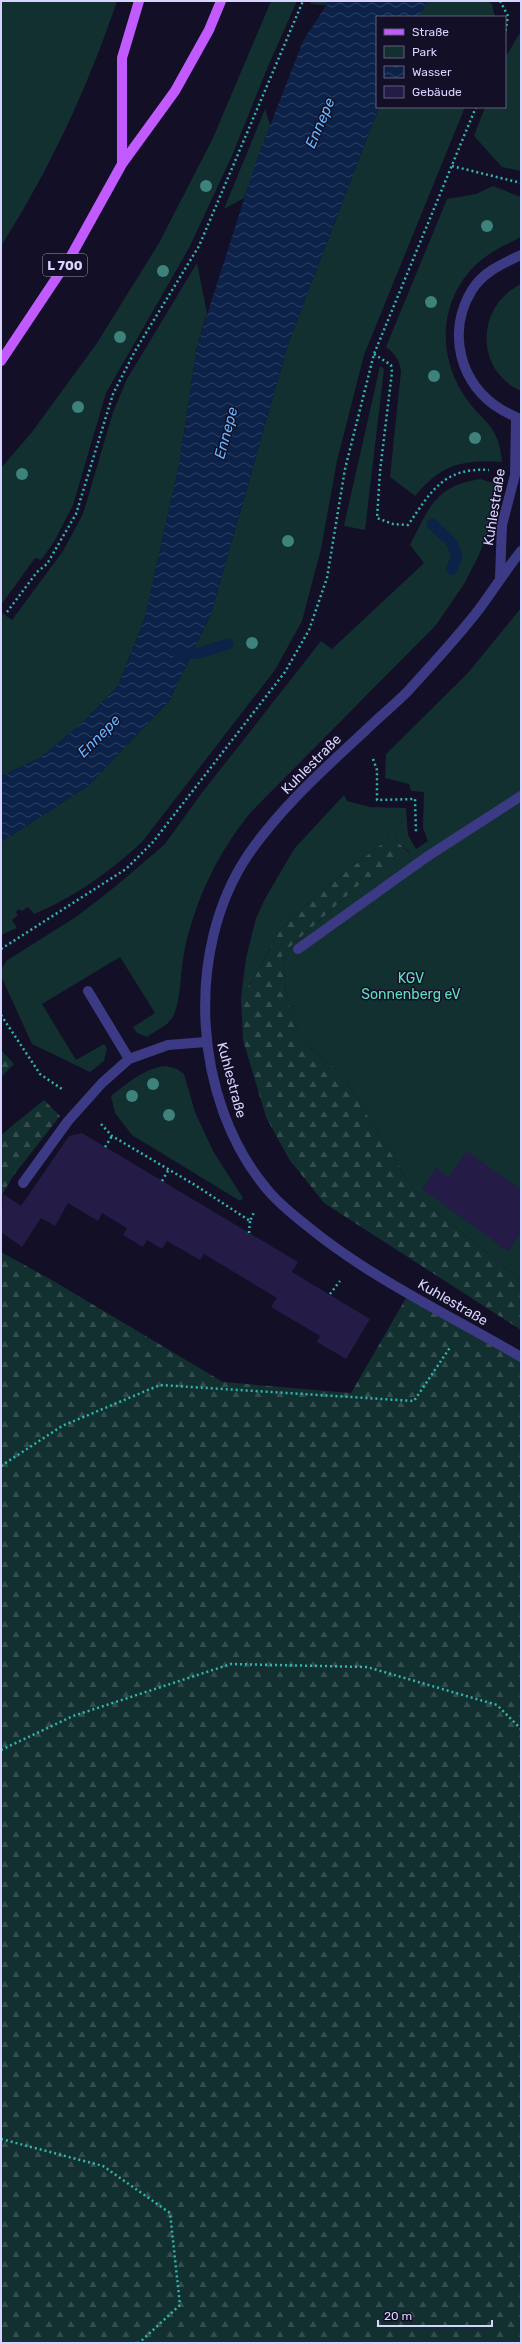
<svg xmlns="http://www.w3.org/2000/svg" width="522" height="2344" font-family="Rubik,sans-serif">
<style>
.green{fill:#12302f}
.forest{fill:url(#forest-firs)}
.water{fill:url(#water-waves)}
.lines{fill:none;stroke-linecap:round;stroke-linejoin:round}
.stream{stroke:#0c2248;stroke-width:11}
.building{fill:#241b47}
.path{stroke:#2fb8b0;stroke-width:2.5;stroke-dasharray:2 3;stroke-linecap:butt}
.lane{stroke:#3d3a85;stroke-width:10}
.street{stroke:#3d3a85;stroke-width:10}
.primary{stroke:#c25bff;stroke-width:10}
.tree{fill:#3d827b}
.labels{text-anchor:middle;stroke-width:3;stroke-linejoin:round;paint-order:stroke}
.shield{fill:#130f26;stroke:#9e99be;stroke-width:1}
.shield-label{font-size:13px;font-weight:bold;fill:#d9d4ff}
.street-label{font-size:14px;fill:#d9d4ff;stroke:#130f26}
.park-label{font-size:14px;fill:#5fe0c0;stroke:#130f26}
.water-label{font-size:15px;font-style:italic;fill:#62b6ff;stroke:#130f26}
</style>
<defs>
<pattern id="forest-firs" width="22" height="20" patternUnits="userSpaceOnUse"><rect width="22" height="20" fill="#12302f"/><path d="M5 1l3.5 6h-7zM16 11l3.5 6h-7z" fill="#344d4e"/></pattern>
<pattern id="water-waves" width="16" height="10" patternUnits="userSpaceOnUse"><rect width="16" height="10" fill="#0c2248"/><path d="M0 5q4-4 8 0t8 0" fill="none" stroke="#2f4163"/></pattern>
</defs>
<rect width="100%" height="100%" fill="#130f26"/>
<path class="green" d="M1 1H117C88 87 50 169 1 246Z
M271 1H297L269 64 231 158 189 248 106 393 73 505 54 542 41 560 35 558 1 605V468L32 432 97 343 159 243 213 138Z
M312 1H329L326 5 310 4Z
M428 1H488L492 4 495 17H419Z
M521 31V171L502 167 474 136 485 107H505V58Z
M379 107H465L364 355 337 461 321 549 302 621 275 670 142 842C111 871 73 898 34 914L28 907 22 911 19 909 16 912 18 915 12 920 17 928 1 935V842L88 786 169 701 211 614 288 344Z
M265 109 270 125 244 198 224 209Z
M493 186 521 197V237C511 243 500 247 491 253 443 284 433 345 462 392 480 422 499 422 502 462 461 460 442 464 415 496L390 477 401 371C399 359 395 354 386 347L447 199 476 194Z
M197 263 207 313 197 346 180 460 145 618 118 686 82 723 40 758 1 776V612L12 620 63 551 83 514 113 412 127 379Z
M521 284V391C474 370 476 306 521 284Z
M380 366 384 369 365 530 344 526Z
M480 479 500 485 491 525 478 557 464 584 436 625 251 812C219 851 196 898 185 948 180 970 182 997 173 1017L167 1024 147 1037 137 1033 133 1027 155 1013 120 957 42 1004 76 1060 104 1044 107 1048 104 1061 90 1072 32 1044 1 976 2 968 6 961 76 917 116 886 165 844 201 794 321 641 332 649 424 563 410 545C429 508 435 486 480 479Z
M521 608V1280L418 1197 341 1073 301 1041 287 1001 282 954 360 884 410 853 392 836 320 892 280 930 255 977 241 997 246 958 256 918 266 897 294 849 344 795 347 801 370 807 406 808 408 835 416 849 428 841 423 828 424 792 411 791 409 784 385 778 386 754 467 674Z
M166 1066 177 1069 184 1074 195 1112 213 1151 243 1198 240 1201 132 1135 115 1113 111 1096C128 1083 144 1068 166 1066Z"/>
<path class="forest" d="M392 836 410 854 360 884 282 954 287 1001 301 1041 341 1073 418 1197 521 1280V1330L324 1203 289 1159 266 1117 243 1040 241 997 255 977 280 930 320 892Z
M1 1050 14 1064 1 1077Z
M44 1100 60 1116 13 1176 1 1197V1135Z
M1 1252 50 1279 223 1382 351 1393 409 1293 521 1357V2343H1Z"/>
<path class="water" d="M329 1H428L419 17H377V107H379L288 344 211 614 169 701 88 786 1 842V776L40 758 82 723 118 686 145 618 180 460 197 346 257 159 303 41Z"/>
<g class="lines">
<path class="stream" d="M432 524 452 543 457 556 452 569
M178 654 199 653 228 644"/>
</g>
<path class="building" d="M82 1133 298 1262 292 1272 370 1319 346 1359 317 1342 320 1336 271 1307 277 1298 204 1254 200 1260 167 1241 162 1249 147 1240 143 1247 123 1235 127 1228 102 1213 98 1221 68 1203 55 1226 41 1218 22 1247 1 1232 3 1194 21 1206 69 1136Z
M467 1151 521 1190V1233L508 1251 422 1189 436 1168 448 1177Z"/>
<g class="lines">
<path class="path" d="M500 1 508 16 505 34
M452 166 521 183
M374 354 391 365 392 372 380 471 377 518 393 524 408 525C431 492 443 467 489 470
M7 612 37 572 47 564 76 514 113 394 135 351 199 246 303 1
M373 759 377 770V800L415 799 416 833
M1 949 126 869 153 842 285 672 309 630 327 578 345 469 374 354 476 107
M1 1015 40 1074 62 1089
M101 1124 112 1136 195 1185 250 1221 254 1212
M105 1147 112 1136
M162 1181 169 1169
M249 1233 250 1221
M330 1294 340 1281
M1 1466 62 1426 160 1385 414 1401 451 1346
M1 1750 73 1716 231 1664 367 1667 497 1705 521 1729
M1 2139 103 2166 170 2213 180 2305 139 2343"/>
<path class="lane" d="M298 949 428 856 521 796
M88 991 129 1059
M23 1183 68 1121 102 1083 129 1059 168 1045 206 1042"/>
<path class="street" d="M521 255C502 264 483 272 472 290 446 332 460 386 502 410 508 413 514 417 521 419
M521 551C506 570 494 589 480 608 457 638 431 666 406 693 393 706 379 717 366 730 325 768 280 808 248 855 184 950 193 1100 266 1188 277 1202 292 1214 306 1225 370 1278 449 1315 521 1357
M500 577 502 525 515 475 516 418"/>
<path class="primary" d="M122 164V58L139 1
M1 361 71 256 122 164 175 91 209 30 221 1"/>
</g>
<g class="tree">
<circle cx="206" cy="186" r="6"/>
<circle cx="487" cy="226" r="6"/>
<circle cx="163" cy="271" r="6"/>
<circle cx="431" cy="302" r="6"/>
<circle cx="120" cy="337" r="6"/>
<circle cx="434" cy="376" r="6"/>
<circle cx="78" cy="407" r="6"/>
<circle cx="475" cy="438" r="6"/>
<circle cx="22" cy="474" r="6"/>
<circle cx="288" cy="541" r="6"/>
<circle cx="252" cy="643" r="6"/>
<circle cx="153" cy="1084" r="6"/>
<circle cx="132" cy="1096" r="6"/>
<circle cx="169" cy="1115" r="6"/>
</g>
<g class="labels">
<rect class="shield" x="43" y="254" width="44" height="22" rx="3"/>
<g class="shield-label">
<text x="65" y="270">L 700</text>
</g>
<g class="street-label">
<text transform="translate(494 507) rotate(-81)" y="5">Kuhlestraße</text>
<text transform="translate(311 764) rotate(-45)" y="5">Kuhlestraße</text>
<text transform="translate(232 1080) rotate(75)" y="5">Kuhlestraße</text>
<text transform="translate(453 1302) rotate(30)" y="5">Kuhlestraße</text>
</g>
<g class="park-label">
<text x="411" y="983">KGV<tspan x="411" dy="16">Sonnenberg eV</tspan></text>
</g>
<g class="water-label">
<text transform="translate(320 123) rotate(-67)" y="5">Ennepe</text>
<text transform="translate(226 433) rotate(-75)" y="5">Ennepe</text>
<text transform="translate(99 736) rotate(-45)" y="5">Ennepe</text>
</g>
</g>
<rect width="522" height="2344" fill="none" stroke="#d9d4ff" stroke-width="4"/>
<rect x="376" y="16" width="130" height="92" fill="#130f26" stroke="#625e7d"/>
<rect x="384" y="29" width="20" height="6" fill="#c25bff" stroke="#625e7d"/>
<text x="412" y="36" font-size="12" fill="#d9d4ff">Straße</text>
<rect x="384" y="46" width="20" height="12" fill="#12302f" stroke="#625e7d"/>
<text x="412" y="56" font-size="12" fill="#d9d4ff">Park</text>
<rect x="384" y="66" width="20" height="12" fill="url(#water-waves)" stroke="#625e7d"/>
<text x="412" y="76" font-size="12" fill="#d9d4ff">Wasser</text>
<rect x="384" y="86" width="20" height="12" fill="#241b47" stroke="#625e7d"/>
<text x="412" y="96" font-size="12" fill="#d9d4ff">Gebäude</text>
<path d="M378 2320v6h114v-6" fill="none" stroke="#d9d4ff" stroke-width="2"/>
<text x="384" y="2320" font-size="12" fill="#d9d4ff" stroke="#130f26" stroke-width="3" paint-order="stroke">20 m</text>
</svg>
